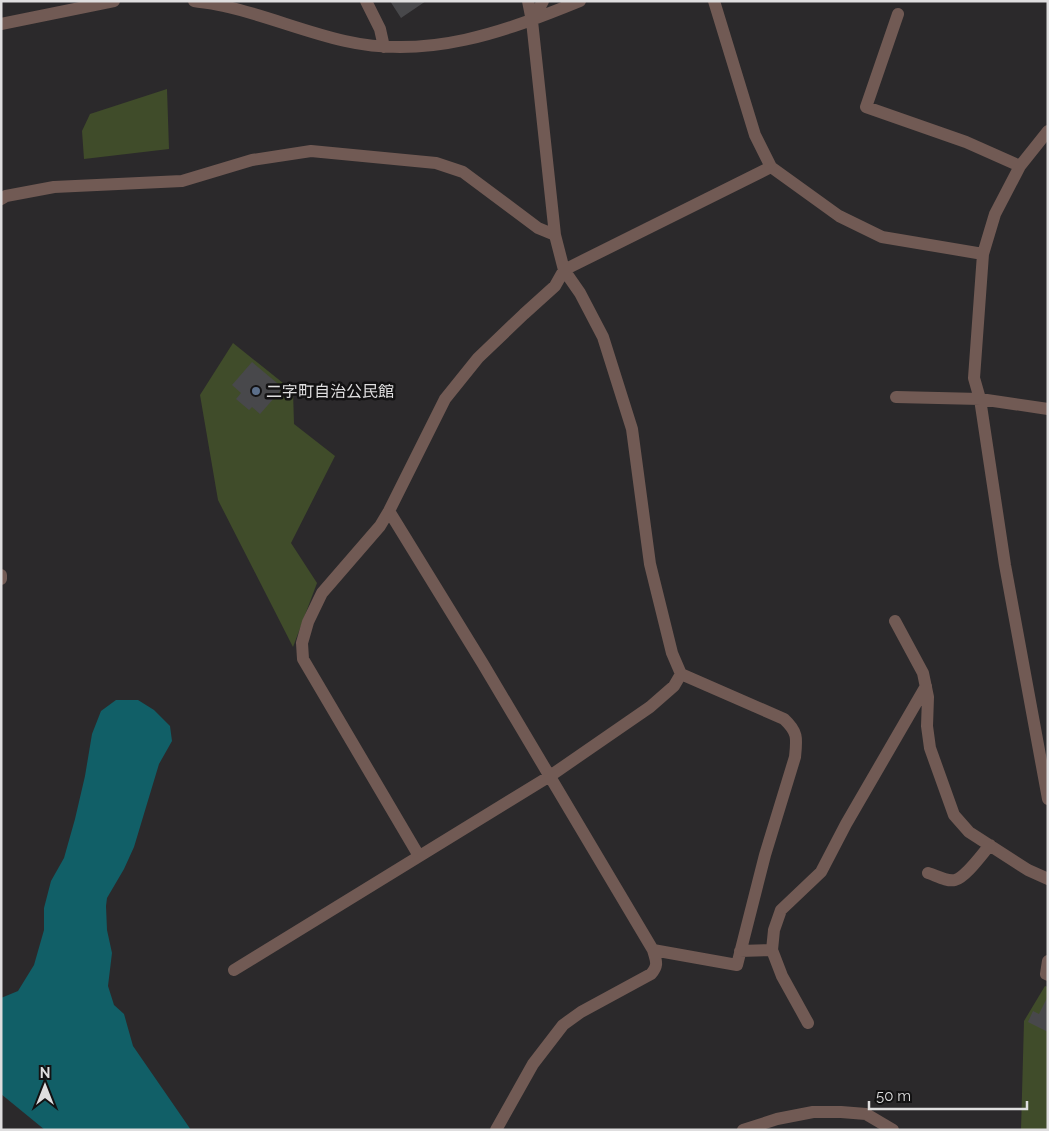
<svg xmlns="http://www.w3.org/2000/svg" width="1049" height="1131" font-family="Raleway,'Noto Sans JP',sans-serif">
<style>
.green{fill:#404c2a}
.water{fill:#115f67}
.building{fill:#48484b}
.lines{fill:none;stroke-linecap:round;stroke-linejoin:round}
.minor{stroke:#715a54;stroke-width:12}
.service-dot{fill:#5c6f8a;stroke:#131213;stroke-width:2}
.labels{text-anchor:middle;stroke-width:5;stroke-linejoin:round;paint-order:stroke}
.poi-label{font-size:16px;fill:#dfdedf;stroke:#131213;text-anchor:start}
</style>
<rect width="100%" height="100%" fill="#2b292b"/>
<path class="green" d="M167 89 169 149 84 159 82 131 90 114Z
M233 343 293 391 294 424 335 456 291 543 317 583 293 647 218 500 200 395Z
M1045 986 1048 987V1130H1021L1024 1021Z"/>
<path class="water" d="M116 700H138L154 710 170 726 172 741 159 764 134 847 124 869 107 898 106 906 107 930 112 953 108 986 114 1005 124 1014 133 1046 191 1130H45L1 1094V998L18 991 34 965 44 930V908L51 881 64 858 75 819 85 776 92 734 101 711Z"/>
<path class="building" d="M390 1H426L401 18Z
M252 362 283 388 260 414 252 407 249 410 236 399 241 393 232 385Z
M1048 996V1032L1028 1022 1033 1011 1039 1014Z"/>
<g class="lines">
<path class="minor" d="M194 1C206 3 217 4 228 7 267 16 305 32 345 41 428 60 504 32 580 1
M366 1 380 29 384 47
M528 1 532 21 555 235 564 270 580 293 603 337 632 429 650 564 672 653 681 674 784 719C798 732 797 738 795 757L765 855 737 965 653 950
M714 1 755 135 771 167 839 216 882 237 983 254
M898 14 866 107 966 142 1020 166
M532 21 543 1
M1 24 114 1
M1048 131 1020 166 995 214 983 254 974 378 980 399 1005 565 1048 799
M1 199 6 196 54 187 182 181 252 160 311 151 436 163 463 172 538 228 555 235
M896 397 980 399 1048 409
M389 511 483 664 653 950C656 961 659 965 651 974L581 1012 563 1025 533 1064 496 1130
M1 575V579
M895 621 923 673 928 697 927 726 930 748 954 815 969 832 1028 870 1048 879
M419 856 303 659 302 643 308 622 322 593 380 526 389 511 445 399 478 358 524 314 555 286 564 270 771 167
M928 873C935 875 947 882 955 880 966 877 982 854 990 845
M772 950 782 976 808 1023
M740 951 772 950 774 930 781 910 821 872 846 824 926 686
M1048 961 1046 974 1048 975
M234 970 550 776 650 707 674 686 681 674
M743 1130 777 1119 813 1112H841L866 1114 893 1130"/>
</g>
<circle class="service-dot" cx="256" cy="391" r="5"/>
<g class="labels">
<g class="poi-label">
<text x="266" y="397">二字町自治公民館</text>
</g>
</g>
<rect width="1049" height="1131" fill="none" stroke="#dfdedf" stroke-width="5"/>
<g transform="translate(45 1086)" stroke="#131213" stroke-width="4" paint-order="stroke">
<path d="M0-4L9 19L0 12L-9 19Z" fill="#dfdedf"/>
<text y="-8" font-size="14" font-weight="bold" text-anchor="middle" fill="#dfdedf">N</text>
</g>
<path d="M869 1101v8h158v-8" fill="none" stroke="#dfdedf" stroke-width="2.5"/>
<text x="876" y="1101" font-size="15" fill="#dfdedf" stroke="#131213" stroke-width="4" paint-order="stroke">50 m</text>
</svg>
